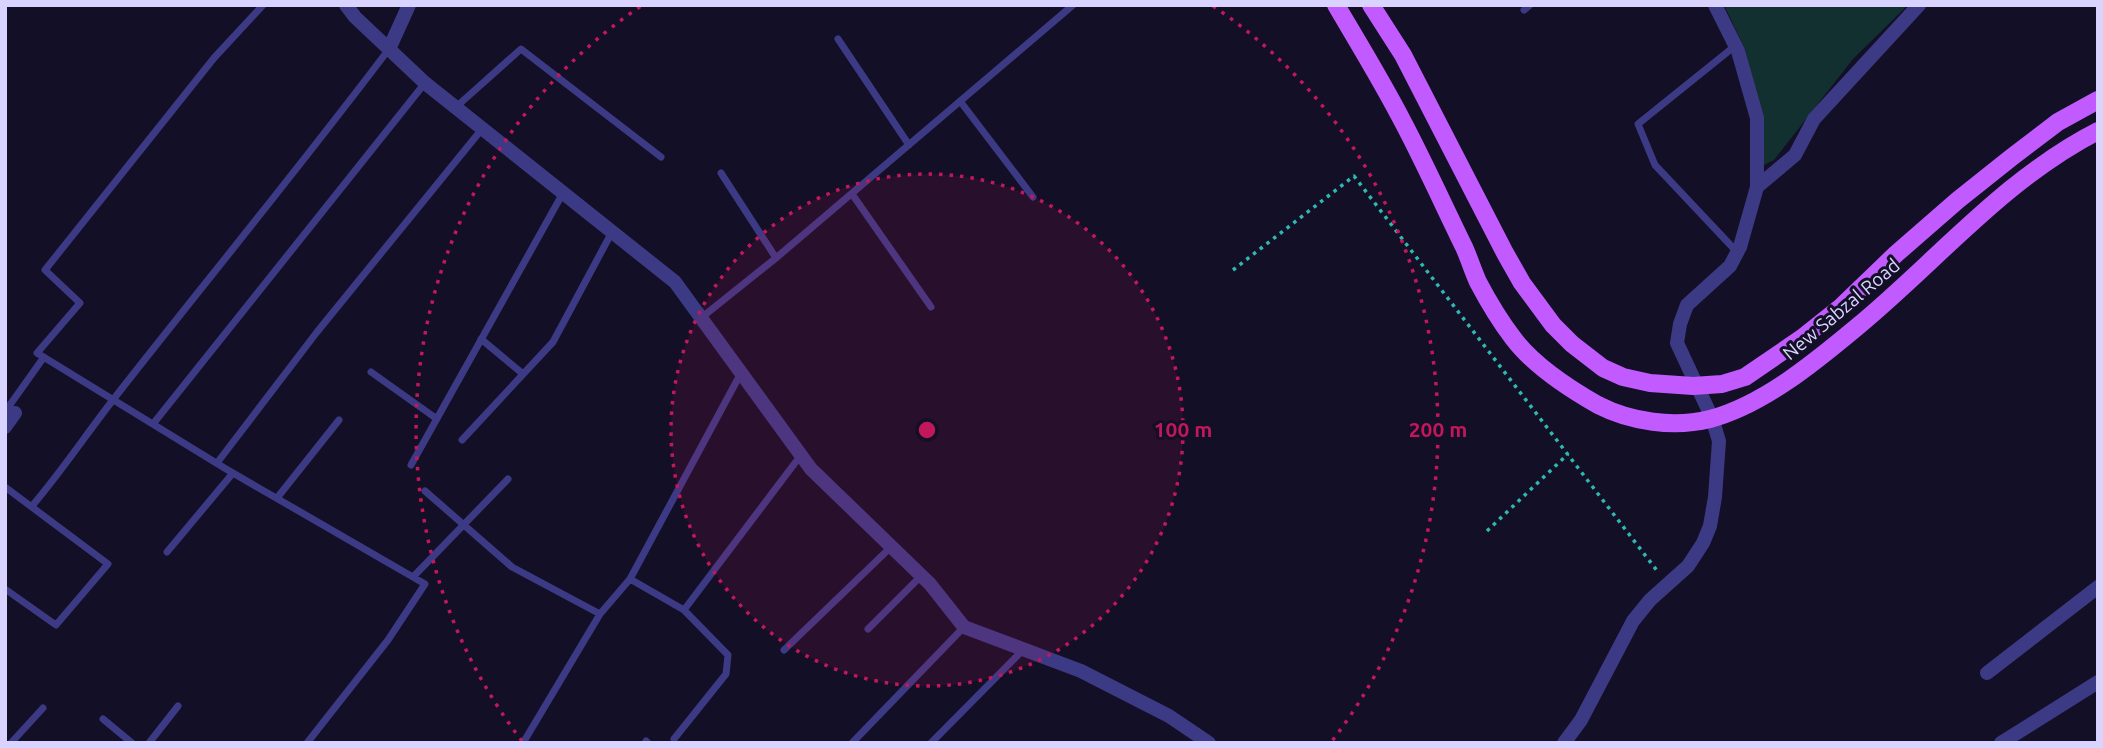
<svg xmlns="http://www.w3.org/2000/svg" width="2103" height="748" font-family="Ubuntu,sans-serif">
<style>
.green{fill:#12302f}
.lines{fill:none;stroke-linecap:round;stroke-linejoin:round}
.path{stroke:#2fb8b0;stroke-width:3.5;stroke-dasharray:3.5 5;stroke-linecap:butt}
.lane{stroke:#3d3a85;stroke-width:7}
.street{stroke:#3d3a85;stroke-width:14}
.primary{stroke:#c25bff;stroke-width:18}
.ring{fill:none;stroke:#c2185b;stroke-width:3.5;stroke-dasharray:3.5 7}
.labels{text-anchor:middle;stroke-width:6;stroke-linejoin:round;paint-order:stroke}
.street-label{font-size:19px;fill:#d9d4ff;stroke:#130f26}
.centre{fill:#c2185b;stroke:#130f26;stroke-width:3.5}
.ring-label{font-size:21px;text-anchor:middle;font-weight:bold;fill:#c2185b;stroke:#130f26;stroke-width:6;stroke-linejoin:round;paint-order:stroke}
</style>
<rect width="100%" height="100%" fill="#130f26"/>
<path class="green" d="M1724 5H1908L1853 59 1774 160 1762 166 1763 122 1745 49Z"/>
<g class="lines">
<path class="path" d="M1233 270 1354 176 1658 572
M1487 531 1568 454"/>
<path class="lane" d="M263 5 214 58 45 270 80 303 37 353 226 469 425 584 388 640 307 743
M1524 10 1530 5
M838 39 909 145
M1735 46 1638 124 1655 165 1737 252
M960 101 1033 197
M456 107 521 49 661 157
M721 173 776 258
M852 194 931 307
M701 318 776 258 1073 5
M481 339 523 374
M371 372 437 419
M7 409 44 357
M153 424 425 83
M462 440 553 342 612 232
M217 463 317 332 482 129
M411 465 563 193
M5 487 108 564 56 625 5 589
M425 491 512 567 600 614
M277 498 339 420
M32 506C62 471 87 433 116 396 207 280 300 167 389 49
M167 552 233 473
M413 577 508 479
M630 579 684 610 728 655 726 674 674 739
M684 610 801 455
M868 629 921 576
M784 650 891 547
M103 719 132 743
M646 741 648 743
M11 743 43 708
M149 743 178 706
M523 743 600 614 630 579 741 373
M852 743 964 627
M931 743 1023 650"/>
<path class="street" d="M346 5 355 17 425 83 675 282 811 469 930 584 964 627 1081 671 1169 716 1209 743
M1715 5 1738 51 1757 118V187
M389 49 409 5
M5 427 15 413
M1987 673 2098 587
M1564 743 1581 720 1633 621 1650 600 1688 566 1703 543 1710 526 1715 497 1719 441 1712 418 1677 343 1680 324 1687 305 1730 266 1740 247 1757 187 1795 155 1814 119 1919 5
M2001 743 2098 682"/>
<path class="primary" d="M1336 5C1359 44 1383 83 1404 124 1425 164 1444 206 1464 247 1469 258 1473 271 1478 282 1488 301 1500 321 1513 338 1534 366 1568 388 1598 405 1631 422 1674 428 1710 419 1763 405 1815 362 1857 327 1937 261 2004 179 2098 131
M1371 5 1403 55 1505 253 1522 283 1553 325 1572 344 1603 368 1623 377 1650 383 1693 386 1722 384 1745 377 1802 338 1841 307 1896 254 1958 200 2012 157 2058 122 2098 100"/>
</g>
<circle cx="927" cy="430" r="256" fill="#c2185b" fill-opacity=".12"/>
<g class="ring">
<circle cx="927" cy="430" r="256"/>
<path d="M522 741A511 511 0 0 1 641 6M1213 6A511 511 0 0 1 1332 741"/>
</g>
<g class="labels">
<g class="street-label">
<text transform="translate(1841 309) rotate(-40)" y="7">New Sabzal Road</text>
</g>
</g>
<circle cx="927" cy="430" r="10" class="centre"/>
<g class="ring-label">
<text x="1183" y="437">100 m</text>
<text x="1438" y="437">200 m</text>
</g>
<rect width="2103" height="748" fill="none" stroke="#d9d4ff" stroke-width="14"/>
</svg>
